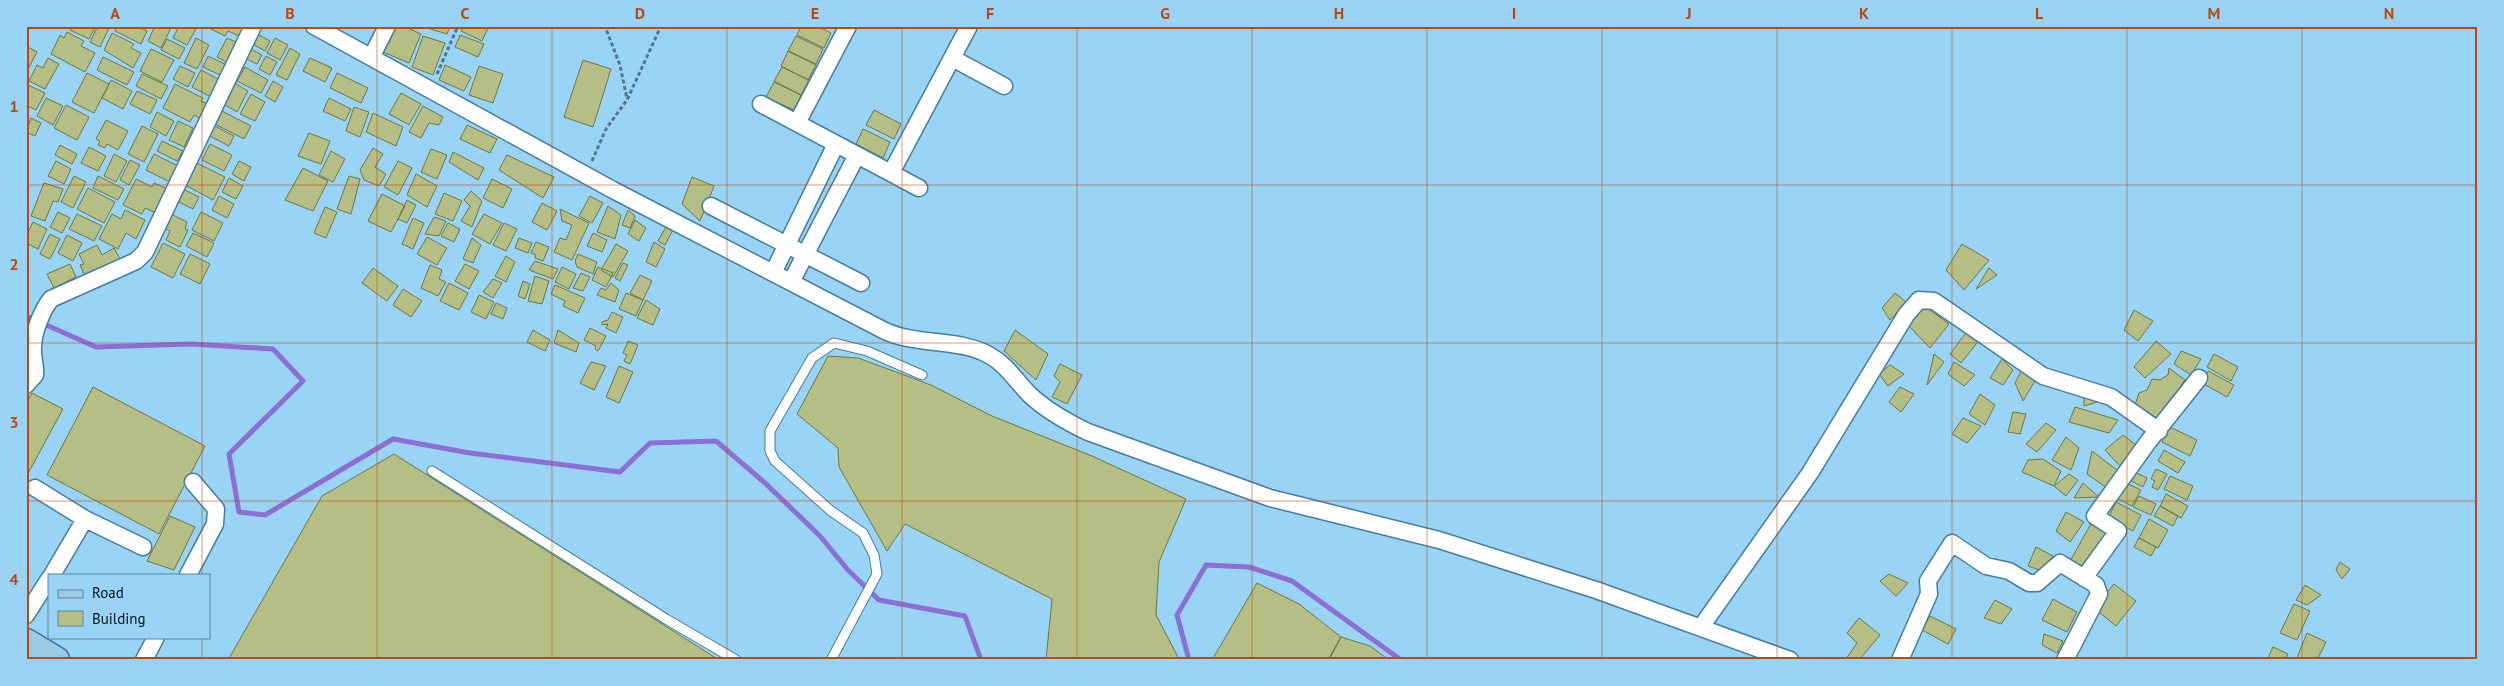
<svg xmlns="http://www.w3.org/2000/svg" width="2504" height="686" font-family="'PT Sans',sans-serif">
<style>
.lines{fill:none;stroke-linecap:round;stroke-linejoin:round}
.stream{stroke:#8c6fd3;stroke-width:5}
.building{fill:#b5be84;stroke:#6f763f}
.service-casing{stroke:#457d9d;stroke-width:11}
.minor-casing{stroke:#457d9d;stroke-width:19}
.primary-casing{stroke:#3c7292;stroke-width:29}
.path{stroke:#517790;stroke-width:3;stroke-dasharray:4 2.5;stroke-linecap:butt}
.service{stroke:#fff;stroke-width:9}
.minor{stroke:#fff;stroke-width:16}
.primary{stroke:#9dcae3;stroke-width:26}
.grid{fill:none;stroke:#ba4a0f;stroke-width:1;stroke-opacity:0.55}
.neatline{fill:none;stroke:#ba4a0f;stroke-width:2}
.grid-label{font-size:16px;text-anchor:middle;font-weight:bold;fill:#ba4a0f}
</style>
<rect width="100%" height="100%" fill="#99d4f7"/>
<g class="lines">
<path class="stream" d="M26 316 96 347 191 344 273 349 303 381 229 454 239 512 265 515 393 439 470 453 620 472 650 443 716 441 764 482 820 536 848 570 879 600 965 616 981 660
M1189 660 1177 615 1206 565 1249 567 1292 581 1401 660"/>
</g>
<path class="building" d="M72 26H96L89 39 70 30Z
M98 26 109 28 100 47 90 42Z
M117 26H137L147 31 141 44 115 31Z
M155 26H172L161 48 148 41Z
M179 26 197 27 187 45 173 38Z
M244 26 239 36 228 31 225 36 207 27Z
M394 26H403L421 34 409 63 383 52Z
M431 26H450L447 34 430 29Z
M464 26H489L482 41 461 31Z
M801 26H817L831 33 824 48 797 35Z
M67 32 84 41 81 46 95 53 85 72 51 54 60 35 64 38Z
M254 32 270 41 265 51 249 42Z
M112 33 134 44 131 48 141 53 133 68 104 50Z
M460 35 484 44 478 57 455 47Z
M423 36 445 43 433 75 412 67Z
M796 36 823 49 816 64 788 51Z
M196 38 209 45 197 69 184 63Z
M227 38 240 44 230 64 217 57Z
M275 38 288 45 280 60 267 53Z
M167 39 185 48 179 59 161 50Z
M26 46 37 52 26 73Z
M247 47 262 55 257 64 242 57Z
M290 48 300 54 287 80 276 75Z
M151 49 174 60 162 82 140 71Z
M788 51 816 65 808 80 781 66Z
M208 56 227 65 222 76 203 67Z
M266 56 277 62 270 75 259 69Z
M103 57 134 72 127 85 97 70Z
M48 58 59 64 45 89 29 81 37 65 43 68Z
M310 58 332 68 325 82 303 71Z
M583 60 611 69 593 127 564 117Z
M445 65 471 77 464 91 439 80Z
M180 66 195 73 188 87 173 79Z
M479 66 503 74 493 103 469 95Z
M245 67 268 80 261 93 237 81Z
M782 67 809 80 801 95 774 81Z
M201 70 220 80 211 97 192 87Z
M87 73 109 84 94 113 72 102Z
M337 73 368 88 361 103 330 88Z
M142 74 168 86 161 99 136 86Z
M111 80 132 91 123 109 102 98Z
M231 81 248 91 237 112 220 102Z
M273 81 283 87 275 102 265 96Z
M774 82 801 95 794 110 766 97Z
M175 84 203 98 201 101 208 104 201 119 194 115 190 122 163 108Z
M28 85 45 93 36 110 26 105Z
M137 91 157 100 150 114 130 104Z
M401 93 421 104 409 125 389 114Z
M251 94 265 102 255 121 240 114Z
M46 98 63 106 53 125 37 116Z
M329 98 351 109 345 121 323 111Z
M66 105 89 117 77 140 54 128Z
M423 106 443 117 439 125 429 123 421 138 409 132Z
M354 107 369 112 360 137 346 131Z
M874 110 901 124 894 139 866 125Z
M222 111 251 126 244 139 215 124Z
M157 112 174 121 166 136 150 127Z
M373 113 403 127 396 146 366 132Z
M31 118 41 123 35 136 26 132Z
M106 120 128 131 118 150 107 144 105 148 98 145 100 141 96 139Z
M178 121 193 128 184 147 169 140Z
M213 125 234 136 229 146 208 135Z
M467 125 497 139 490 153 460 139Z
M142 126 158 134 144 162 128 154Z
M863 129 890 142 883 158 856 144Z
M309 133 330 141 321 164 298 156Z
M162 141 183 151 177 161 157 151Z
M210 144 232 155 224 171 202 160Z
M60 145 77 154 72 164 55 155Z
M89 147 106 156 98 171 81 163Z
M373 148 383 154 375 167 386 174 379 186 364 180 360 170Z
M431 149 447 155 437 179 421 172Z
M331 151 345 159 333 182 319 175Z
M453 152 484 168 478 180 449 162Z
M114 154 127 161 116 182 104 176Z
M154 154 178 166 170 182 146 170Z
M507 155 554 177 543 198 499 170Z
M130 160 140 165 129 185 120 180Z
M56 161 71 169 64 184 48 176Z
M239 161 251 167 244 181 232 174Z
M398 161 412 168 398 195 384 187Z
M197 163 225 177 213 200 185 185Z
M303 168 328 181 313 211 285 200Z
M416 174 437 186 427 207 407 195Z
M74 176 86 182 73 208 61 202Z
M98 176 124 189 118 200 93 188Z
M349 176 360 179 351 214 337 209Z
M692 177 714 186 700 221 682 204Z
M229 178 243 186 236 199 222 192Z
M136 179 152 187 154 183 168 189 156 213 145 208 142 214 123 205Z
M492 179 512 189 503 208 483 198Z
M44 183 63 189 58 202 53 201 45 221 31 216Z
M88 188 115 202 104 223 77 209Z
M183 189 199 197 193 209 177 201Z
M471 191 482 201 472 227 461 221 470 206 464 200Z
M444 193 462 201 453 221 435 214Z
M382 194 405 206 391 232 368 221Z
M219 196 234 204 227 218 212 210Z
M590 196 603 203 592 223 579 216Z
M407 200 416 205 407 223 398 219Z
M542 203 557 211 547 230 532 222Z
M608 206 621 215 615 239 597 232Z
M325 207 337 212 326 238 314 233Z
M560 209 589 223 572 260 554 252 560 238 566 240 572 225 562 221Z
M125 210 145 220 136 239 126 233 118 249 99 239 112 214 121 219Z
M628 210 635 216 630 228 622 225Z
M58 212 70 218 62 233 50 227Z
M167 212 187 222 185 229 188 230 180 247 166 240 170 231 160 226Z
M201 212 223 223 214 241 192 230Z
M77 214 102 226 94 241 69 229Z
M484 214 502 223 490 244 472 234Z
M434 217 446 221 439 236 425 234Z
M413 218 424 223 413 249 402 244Z
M635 220 646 228 639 241 628 234Z
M33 222 47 229 38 249 26 243V236Z
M448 223 460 229 454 242 441 236Z
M504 223 517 229 506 251 493 245Z
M667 225 674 228 665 245 658 241Z
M193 233 214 243 207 257 186 246Z
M593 233 607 240 602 252 587 246Z
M50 234 60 239 50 259 40 254Z
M67 235 82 243 73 261 58 253Z
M427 237 447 248 437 265 417 254Z
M472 238 481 245 473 263 463 259Z
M519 238 532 243 528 253 515 248Z
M536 242 549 247 543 261 535 258 536 255 531 253Z
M654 242 665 249 656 267 646 262Z
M163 243 185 254 173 278 151 267Z
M616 244 628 251 613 277 601 270Z
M1962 244 1989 260 1964 290 1946 270Z
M97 245 102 255 114 248 120 259 85 276 80 265 84 264 79 254Z
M190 254 210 264 200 284 180 274Z
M578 254 597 262 593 274 577 267 575 261Z
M506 256 515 262 506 282 495 276Z
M535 261 558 269 553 279 529 270Z
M623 263 628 265 620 281 615 278Z
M70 264 76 277 54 288 47 274Z
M465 264 479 271 469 289 455 281Z
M430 265 442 270 439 279 446 282 438 296 421 288Z
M562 267 576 274 569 289 555 282Z
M598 267 613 273 606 287 592 280Z
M373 268 398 286 387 301 362 283Z
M1989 268 1997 275 1976 289Z
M581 273 590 277 583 291 573 288Z
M640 275 652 281 643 300 630 293Z
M535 276 549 281 542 304 528 301Z
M493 279 502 283 493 298 483 292Z
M523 281 530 284 525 299 518 296Z
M449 283 468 293 459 310 440 301Z
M611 283 619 290 615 302 597 295 601 288 606 290Z
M555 285 585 298 578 313 563 306 565 301 551 294Z
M403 289 422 301 411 317 393 305Z
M626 293 643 300 636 316 619 309Z
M1895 293 1906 302 1890 320 1882 308Z
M479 295 494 302 486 319 471 312Z
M646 300 660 309 653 325 637 318Z
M496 303 507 308 503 319 491 314Z
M1923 305 1949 324 1930 348 1908 325Z
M2134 310 2153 321 2138 341 2124 330Z
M612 312 623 317 616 333 606 328 608 324 602 325V322L608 320Z
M590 328 606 336 598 351 595 349 596 346 584 340Z
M533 330 550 340 545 351 527 342Z
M558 330 579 343 576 352 554 343Z
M1015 330 1048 354 1036 380 1004 351Z
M1968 330 1980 339 1961 363 1950 354Z
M628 341 638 345 630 364 624 361 627 355 623 353Z
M2156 341 2171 354 2145 378 2134 367Z
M2181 351 2201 359 2191 375 2174 364Z
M1934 354 1944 362 1927 385Z
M2214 354 2238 367 2231 381 2207 367Z
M828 356 858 358 931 385 992 416 1092 456 1186 499 1159 562 1156 615 1178 657 1176 660H1046L1052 599 905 524 887 551 839 467 838 448 797 414Z
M2002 359 2013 370 2003 385 1990 378Z
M591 362 606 366 594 390 580 383Z
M1954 362 1975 375 1964 386 1948 374Z
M1060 364 1082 375 1067 404 1052 397 1060 382 1054 376Z
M1890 365 1904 374 1888 386 1879 374Z
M619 366 633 372 619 403 606 397Z
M2169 368 2185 380 2157 418 2135 405 2139 393 2147 390 2152 379 2160 380 2168 375Z
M2021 371 2035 381 2023 401 2015 383Z
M2208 371 2234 385 2227 397 2202 383Z
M93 387 205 446 159 534 47 475Z
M1900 387 1914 394 1901 412 1889 402Z
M32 393 63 409 26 477V404Z
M1980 394 1995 405 1985 425 1969 414Z
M2084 394 2097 402 2084 406Z
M2075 407 2118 420 2109 433 2069 422Z
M2013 412 2026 414 2020 434 2008 432Z
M1963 418 1981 426 1967 443 1952 434Z
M2046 423 2056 430 2037 452 2026 444Z
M2170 427 2197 440 2190 456 2162 442Z
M2123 435 2136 445 2120 466 2105 450Z
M2066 437 2079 448 2071 470 2052 460Z
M2164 450 2185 462 2178 473 2158 461Z
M2092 451 2117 470 2107 488 2087 474Z
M394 454 719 660H228L322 496Z
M2043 459 2061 471 2054 486 2022 472 2028 460Z
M2156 469 2167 474 2158 490 2152 487 2155 481 2151 479Z
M2133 471 2147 478 2143 487 2129 480Z
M2069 474 2078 480 2066 496 2054 486Z
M2170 476 2193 486 2187 500 2164 489Z
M2122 481 2141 490 2132 506 2114 497Z
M2083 483 2099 497 2074 498Z
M2166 494 2188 506 2181 518 2160 506Z
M2139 496 2156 504 2151 515 2133 507Z
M2116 502 2141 515 2133 531 2108 518Z
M2160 506 2178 516 2173 526 2154 516Z
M2066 512 2084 522 2070 542 2056 531Z
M170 516 195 527 174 570 147 561Z
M2149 519 2168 530 2158 548 2139 538Z
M2092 522 2109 529 2080 568 2070 561Z
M2139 538 2156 547 2151 556 2134 547Z
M2036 547 2053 556 2047 573 2028 566Z
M2340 562 2350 569 2342 579 2336 570Z
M1889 574 1908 583 1896 596 1880 581Z
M1257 583 1299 604 1341 637 1328 660H1212Z
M2114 584 2136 601 2116 626 2094 608Z
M2305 585 2321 595 2307 605 2296 600Z
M2053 599 2077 612 2067 632 2042 620Z
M1995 600 2012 609 2001 624 1984 618Z
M2294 604 2310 611 2297 640 2280 633Z
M1930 616 1956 629 1948 644 1922 630Z
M1859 618 1880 635 1859 660H1849L1846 659 1857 643 1847 633Z
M2307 633 2326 642 2317 660H2296Z
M2044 634 2063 641 2057 653 2042 645Z
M1341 637 1370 646 1389 660H1329Z
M2273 647 2288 654 2285 660H2267Z"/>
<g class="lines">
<defs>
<path id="service" d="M432 471 666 619 736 660
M831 660 877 574 874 555 863 533 831 511 775 461 770 451V431L812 358 834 343 867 351 922 375"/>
<path id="minor" d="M314 26 613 190 885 331C918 346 958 338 989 355 1007 365 1016 381 1030 395 1047 411 1067 422 1088 432L1270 498 1439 540 1596 590 1790 660
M372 56 387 26
M952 58 1004 86
M761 104 919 188
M797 123 848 26
M891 173 969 26
M711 206 861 283
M773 273 836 144
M791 282 857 155
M26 385 35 375C36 366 32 357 33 347 33 333 42 310 51 299L136 261 145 252 253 26
M35 488 85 519 143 547
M52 575 85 519
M188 575 215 524 216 509 193 482
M2084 578 2118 531 2095 516 2148 442 2199 378
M26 615 49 579
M1701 627 1810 473 1906 315 1919 300 1934 301 2043 376 2111 397 2159 431
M144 660 156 637
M1900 660 1929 594 1928 581 1952 543 1986 566 2009 571 2029 583H2037L2060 563 2096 585 2099 594 2065 660"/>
<path id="primary" d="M26 642 56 660"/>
</defs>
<use href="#service" class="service-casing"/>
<use href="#minor" class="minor-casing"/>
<use href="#primary" class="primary-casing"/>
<path class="path" d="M602 26 606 29 620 65 627 99
M437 74 458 26
M592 161 606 129 627 100 661 26"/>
<use href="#service" class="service"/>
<use href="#minor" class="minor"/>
<use href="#primary" class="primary"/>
</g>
<path class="grid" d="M202 26V575M377 26V660M552 26V660M727 26V660M902 26V660M1077 26V660M1252 26V660M1427 26V660M1602 26V660M1777 26V660M1952 26V660M2127 26V660M2302 26V660M26 185H2478M26 343H2478M26 501H2478M202 637V660"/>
<rect width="2504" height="686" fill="none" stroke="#99d4f7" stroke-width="55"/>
<rect x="48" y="574" width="162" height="65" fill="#99d4f7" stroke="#5c869f"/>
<rect x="58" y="590" width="25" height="8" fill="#9dcae3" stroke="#5c869f"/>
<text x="92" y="598" font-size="15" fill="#00101c">Road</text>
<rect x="58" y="611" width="25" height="15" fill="#b5be84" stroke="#5c869f"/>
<text x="92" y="624" font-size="15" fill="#00101c">Building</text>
<rect x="28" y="28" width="2448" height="630" class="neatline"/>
<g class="grid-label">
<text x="115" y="19">A</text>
<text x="290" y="19">B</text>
<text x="465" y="19">C</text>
<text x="640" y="19">D</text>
<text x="815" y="19">E</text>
<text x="990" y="19">F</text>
<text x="1165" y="19">G</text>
<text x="1339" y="19">H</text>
<text x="1514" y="19">I</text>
<text x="1689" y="19">J</text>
<text x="1864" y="19">K</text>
<text x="2039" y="19">L</text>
<text x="2214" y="19">M</text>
<text x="2389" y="19">N</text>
<text x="14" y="112">1</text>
<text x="14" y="270">2</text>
<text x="14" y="428">3</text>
<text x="14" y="585">4</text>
</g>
</svg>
